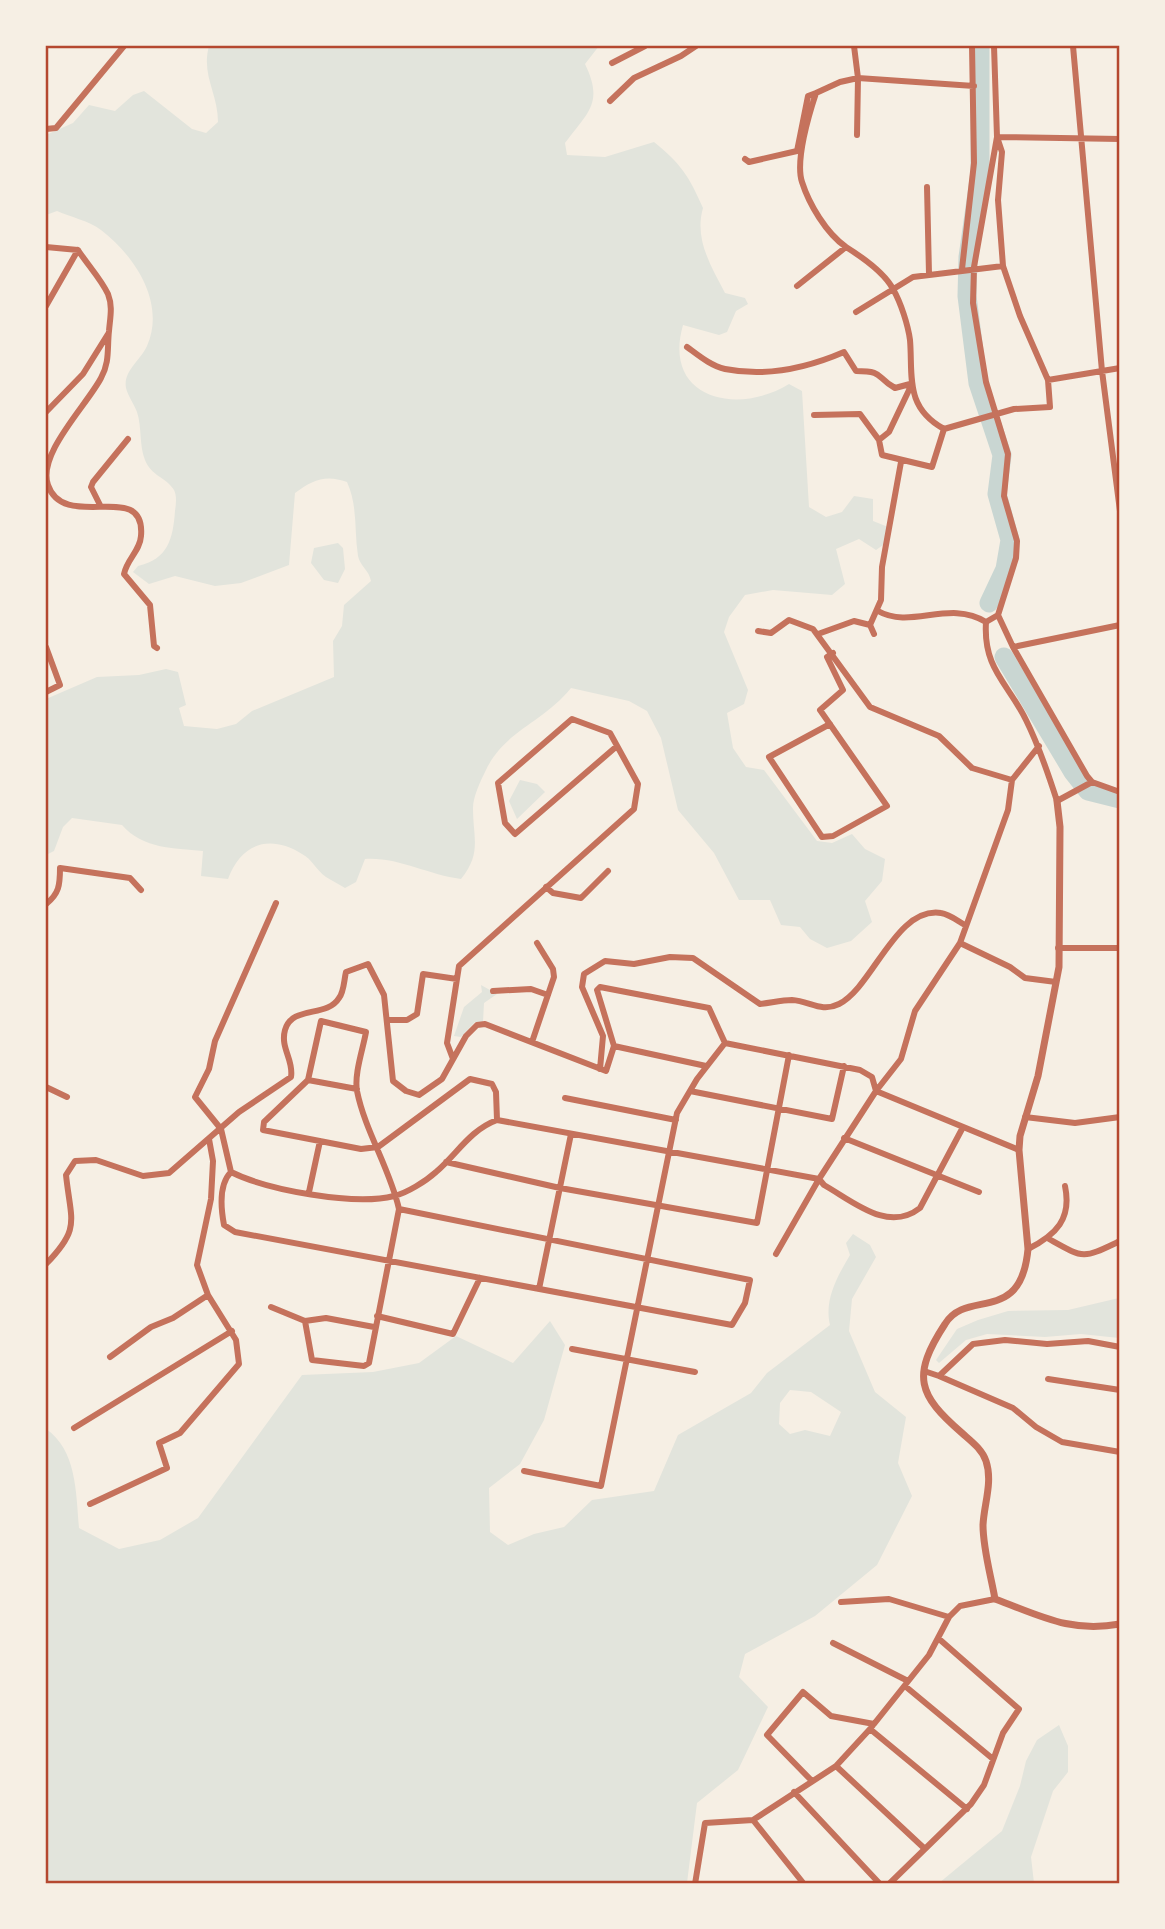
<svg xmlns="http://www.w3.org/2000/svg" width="1165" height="1929" font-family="'Archivo Narrow',sans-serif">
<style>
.green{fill:#e2e4dc;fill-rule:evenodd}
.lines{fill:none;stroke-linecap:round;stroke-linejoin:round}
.river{stroke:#c9d6d2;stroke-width:19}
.minor{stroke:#c5725c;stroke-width:6}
.tertiary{stroke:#c5725c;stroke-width:7}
.neatline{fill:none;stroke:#b5482f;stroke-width:2.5}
</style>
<rect width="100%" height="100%" fill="#f6efe4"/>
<path class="green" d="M209 46H599L585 64C604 103 588 112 565 143L567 155 605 157 654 142C681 164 689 176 703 208 694 239 711 266 725 293L745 298 748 304 736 311 727 332 719 335 683 325C662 399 737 416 789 384L802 391 809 507 826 517 842 512 854 496 873 499V521L888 527 886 543 876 550 859 539 836 549 845 584 832 595 773 590 745 595 729 617 724 632 748 690 744 704 727 713 733 748 746 767 764 770 817 841 832 843 852 834 865 849 885 859 882 881 865 901 872 922 851 941 827 948 810 939 800 927 781 925 770 900H739L714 853 678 810 661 738 647 711 629 701 571 688C542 724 504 730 485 772 480 782 473 797 473 808 473 838 482 853 461 879 428 875 399 857 365 859L356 882 345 888C339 884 332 881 326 877 317 871 312 859 302 854 270 834 241 843 228 879L201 876 203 851C173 848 143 849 122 825L72 818 63 827 54 851 46 855V699L97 677 139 675 166 669 178 672 186 705 179 708 184 726 217 729 236 724 252 711 334 677 333 641 342 626 344 605 371 581C369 570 360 566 358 556 354 531 358 506 347 482 326 474 312 480 295 493L289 565 241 583 215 586 175 576 149 584 133 572 138 566C168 559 173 539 175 511 176 504 177 496 174 490 166 477 151 476 145 460 139 445 142 427 137 412 134 404 128 396 126 388 123 371 140 361 147 346 166 303 135 256 101 230 89 221 71 217 57 211L46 215V135L73 123 89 105 115 111 133 95 144 91 192 129 206 133 218 122C218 93 201 75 209 46Z
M338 543 343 548 345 569 338 583 324 580 311 563 314 548Z
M520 780 537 784 545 792 517 819 509 801Z
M481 985 497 994 484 1003 483 1022H475L461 1037 454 1036 464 1007 482 992Z
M853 1234 870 1245 876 1257 852 1299 849 1331 875 1392 906 1417 898 1463 912 1496 877 1565 815 1616 745 1654 739 1677 768 1707 738 1770 697 1803 687 1883H46V1429C77 1450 76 1494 79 1528L119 1549 160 1540 198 1518 302 1375 373 1372 419 1363 456 1336 513 1363 550 1321 565 1345 544 1420 520 1464 489 1488 490 1532 508 1545 534 1534 564 1527 592 1500 654 1491 678 1435 751 1393 767 1373 830 1325C824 1300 837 1277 850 1255L846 1243ZM790 1390 811 1392 841 1412 830 1436 805 1430 790 1434 779 1424 780 1403Z
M1119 1298V1338L1081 1334 1045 1337 987 1334 966 1340 939 1363 936 1360 957 1329 978 1320 1008 1311 1068 1310Z
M1059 1725 1068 1746V1772L1053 1791 1031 1857 1034 1883H939L1002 1831 1020 1786 1026 1761 1037 1740Z"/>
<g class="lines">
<path class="river" d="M980 46V172L968 257 967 296 978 383 1002 455 997 494 1010 540 1005 569 989 603
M1004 657 1073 772 1088 791 1120 799"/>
<path class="minor" d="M854 46 858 78 857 135
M994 46 997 137 974 267 973 303 986 382 1008 454 1004 496 1017 541 1016 558 998 615 1013 647 1087 776 1092 782 1120 792
M1073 46 1102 371 1120 511
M612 63 645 46
M610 101 634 78 681 56 696 46
M46 129 56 128 124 46
M745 159 749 162 797 151 808 96 816 93
M927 187 929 274
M46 247 78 250C87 264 101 279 108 294 113 307 110 318 109 331 107 348 110 362 101 378 87 405 37 454 48 485 64 533 146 478 141 536 140 551 127 559 124 574L150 605 154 646 157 648
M962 269 974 163 972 46
M797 286 846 247
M46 306 78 250
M856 312 913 277 1003 266
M687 347C698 355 711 366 725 369 765 377 807 368 844 352L856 371C885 371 875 377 895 388L910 384
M1048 380 1120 368
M910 388 889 432 879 440 882 455 932 467 944 429 1014 409 1050 407 1048 380 1020 316 1003 266 998 200 1002 152 997 137 1120 139
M46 412 83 374 108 334
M814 415 860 414 879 440
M944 429C904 407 913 375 910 340 908 325 901 303 893 289 884 272 862 257 846 247 826 233 809 204 802 182 795 161 809 114 816 93L840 82 858 78 974 86
M100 505 91 487 93 482 128 439
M878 611C911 630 949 599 986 622
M998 615 986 622C983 669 1008 683 1026 720 1039 746 1048 773 1057 801L1092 782
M870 625 881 600 882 567 901 462
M758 631 771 633 789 620 813 629 870 707 939 736 972 768 1012 780
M818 634 854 621 870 625 874 634
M46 647 60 685 46 692
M1013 647 1120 625
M830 724 769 757 822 837 833 836 887 806 820 710 843 690 827 657 833 653
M1039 746 1012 780 1008 810 960 943 1010 967 1025 978 1056 982
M546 887 553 893 581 898 608 871
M276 903 215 1041 209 1069 195 1097 221 1129 231 1172C267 1190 354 1206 394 1196 407 1193 426 1181 436 1172 457 1154 470 1130 497 1120L819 1179 876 1091 1019 1150
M46 904C59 894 60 885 60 868L130 878 141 890
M1058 948H1120
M493 991 531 989 548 995
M387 1020H407L417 1014 423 974 457 979
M532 1042 554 977 553 969 537 943
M725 1043 860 1070 872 1077 876 1091
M614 1046 706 1066
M453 1059 447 1043 459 966 634 809 638 784 610 733 572 719 498 783 505 823 515 834 617 746
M600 1069 603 1036 582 987 584 974 605 961 634 964 670 957 693 958 760 1004C770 1003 782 1000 792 1000 810 1001 821 1013 839 1004 873 987 896 906 941 913 949 914 958 921 965 925
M308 1080 357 1089
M46 1087 67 1097
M690 1091 832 1119 844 1066
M876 1091 901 1059 915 1011 960 943
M565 1098 676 1120
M1025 1117 1075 1123 1120 1117
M844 1138 979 1192
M446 1162 560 1188 757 1223 789 1055
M231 1172C218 1185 221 1209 224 1225L235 1232 732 1325 745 1303 750 1280 399 1209
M309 1192 320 1141
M1049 1239C1085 1259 1082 1259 1120 1241
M1028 1249C1056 1235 1072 1219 1065 1186
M776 1254 819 1179 824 1185C854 1202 888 1233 920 1208L962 1129
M46 1264C81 1228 71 1222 66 1175L75 1161 96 1160 143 1176 169 1173 239 1112 291 1077C294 1060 280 1048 285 1030 292 1005 327 1018 339 998 344 992 344 980 346 972L368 964 384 995 393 1081 406 1091 419 1095 442 1079 466 1036 477 1025 485 1024 606 1071 614 1046 597 990 600 987 709 1008 725 1043 697 1079 677 1113 601 1486 524 1471
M539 1289 571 1134
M271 1307 305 1321 326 1318 374 1327
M377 1316 453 1334 480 1278
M305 1321 312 1360 364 1366 369 1363 399 1209C390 1169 365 1131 357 1091 354 1074 363 1049 366 1032L321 1021 308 1080 264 1122 263 1130 361 1149 378 1147 470 1079 492 1084 496 1092 497 1120
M572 1349 695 1372
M110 1357 151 1327 173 1318 208 1295
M924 1371 939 1376 973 1344 1005 1340 1047 1344 1088 1341 1120 1347
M939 1376 1013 1408 1036 1427 1062 1442 1120 1452
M1048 1379 1120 1390
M74 1428 232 1331
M90 1504 167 1468 159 1443 180 1433 239 1364 236 1340 208 1295 197 1265 211 1199 213 1161 209 1139
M841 1602 889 1599 949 1617
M833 1643 908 1681
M905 1686 993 1759
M870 1729 967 1809
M836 1766 925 1849
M812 1781 767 1735 803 1692 831 1716 874 1724
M794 1792 880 1884
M753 1820 804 1884
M695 1884 705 1823 753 1820 836 1766 870 1729 929 1655 949 1617 960 1606 995 1599
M889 1884 971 1804 984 1785 1003 1733 1019 1709 938 1638"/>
<path class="tertiary" d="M1057 801 1060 827 1059 967 1038 1076 1020 1136 1019 1150 1028 1249C1021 1326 967 1288 945 1324 911 1376 918 1395 962 1433 971 1441 982 1449 986 1461 993 1482 984 1504 983 1525 983 1549 991 1576 995 1599 1041 1616 1070 1633 1120 1624"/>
</g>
<rect width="1165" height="1929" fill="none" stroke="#f6efe4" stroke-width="94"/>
<rect x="47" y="47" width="1071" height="1835" class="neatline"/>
</svg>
